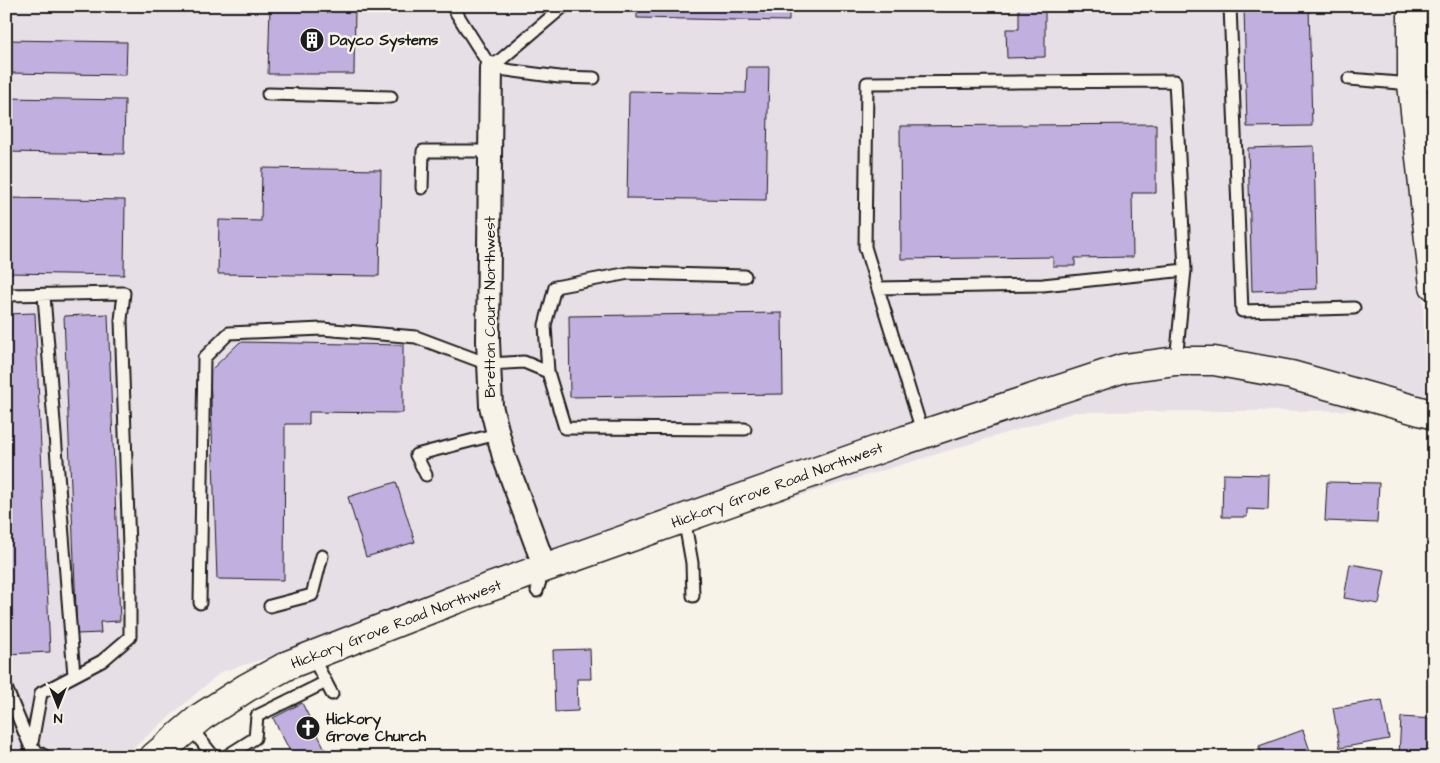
<svg xmlns="http://www.w3.org/2000/svg" width="1440" height="763" font-family="'Architects Daughter',sans-serif">
<style>
.built{fill:#e7dfe6}
.building{fill:#c1afe0;stroke:#1c1c1c}
.lines{fill:none;stroke-linecap:round;stroke-linejoin:round}
.service-casing{stroke:#1c1c1c;stroke-width:15}
.minor-casing{stroke:#1c1c1c;stroke-width:26}
.tertiary-casing{stroke:#1c1c1c;stroke-width:31}
.service{stroke:#f7f3e8;stroke-width:11}
.minor{stroke:#f7f3e8;stroke-width:22}
.tertiary{stroke:#f7f3e8;stroke-width:28}
.labels{text-anchor:middle;stroke-width:5;stroke-linejoin:round;paint-order:stroke}
.poi-label{font-size:15px;font-weight:bold;fill:#1c1c1c;stroke:#f7f3e8;text-anchor:start}
.street-label{font-size:15px;fill:#1c1c1c;stroke:#f7f3e8}
</style>
<rect width="100%" height="100%" fill="#f7f3e8"/>
<filter id="ink" filterUnits="userSpaceOnUse"><feTurbulence type="fractalNoise" baseFrequency=".02" numOctaves="2"/><feDisplacementMap in="SourceGraphic" scale="10" xChannelSelector="R" yChannelSelector="G"/><feConvolveMatrix kernelMatrix="1 2 1 2 8 2 1 2 1" color-interpolation-filters="sRGB"/></filter>
<g filter="url(#ink)">
<path class="built" d="M6 6H1416L1426 410 1075 412 221 672 123 757H6Z"/>
<path class="building" d="M270 6H355L354 74H268Z
M637 6H789V21L637 18Z
M1019 6H1045V57L1007 58 1006 29H1019Z
M1244 6H1309L1312 126 1247 127Z
M6 40 127 42 126 75 6 73Z
M747 67H769L766 200 627 198 629 91 746 93Z
M6 98 125 100 124 154 6 152Z
M1156 124V193H1132L1133 257 1075 258V266H1053V257L901 259 900 126Z
M1314 146 1317 289 1252 291 1248 148Z
M262 168 381 170 379 276 218 274 219 220 261 221Z
M6 198 125 200 124 275 6 273Z
M35 313 50 652 6 654V314Z
M782 313 783 394 570 397 569 316Z
M108 314 120 621 100 622 101 633 77 634 64 316Z
M240 342 403 345V413L309 412V424H285L284 580 217 579 210 371Z
M1223 474 1269 475 1268 510 1247 509V517H1222Z
M396 482 415 542 366 557 348 497Z
M1327 482 1379 483 1377 523 1325 521Z
M1350 564 1385 570 1379 604 1344 598Z
M590 649 591 679H577L578 711 555 712 553 650Z
M1382 700 1389 739 1340 748 1333 708Z
M302 703 329 757H293L273 718Z
M1401 717 1434 719V757L1399 756Z
M1303 730 1312 757H1263L1259 746Z"/>
<g class="lines">
<defs>
<path id="service" d="M452 6 491 68
M1230 6 1242 311 1354 308
M491 68 559 77 594 78
M491 68 564 6
M1349 79 1412 84 1434 83
M268 94 391 97
M422 188 423 151H490
M878 288 1043 285 1185 270
M6 295 124 293 121 320 130 575V637L102 661 41 693 31 748
M44 296 74 675
M548 372 545 325 555 287 629 273 745 276
M923 434 865 247 867 83 1175 81 1185 270 1176 361
M426 475 416 455 497 434
M684 518 692 563 693 596
M537 591 543 571
M200 603 204 358 229 333 322 329 416 337 488 364 524 362 548 372 565 428 745 429
M270 606 312 595 322 556
M312 656 332 694
M6 688 31 748 46 757
M190 727 214 757
M225 757 255 738 257 716 326 682"/>
<path id="minor" d="M491 68 488 341 491 406 504 457 545 568"/>
<path id="tertiary" d="M1412 6V84L1434 286
M154 757 201 717 246 688 288 665 454 600 905 440 1124 368 1176 361H1214L1291 375 1434 415"/>
</defs>
<use href="#service" class="service-casing"/>
<use href="#minor" class="minor-casing"/>
<use href="#tertiary" class="tertiary-casing"/>
<use href="#service" class="service"/>
<use href="#minor" class="minor"/>
<use href="#tertiary" class="tertiary"/>
</g>
</g>
<defs>
<symbol id="building-disc" viewBox="-11 -11 22 22"><circle r="9.5" fill="#1c1c1c" stroke="#f7f3e8"/><path d="M-4-6H4V6H1V3H-1V6H-4ZM-2.5-4.3h1.7v1.8h-1.7ZM.8-4.3h1.7v1.8H.8ZM-2.5-1h1.7V.8h-1.7ZM.8-1h1.7V.8H.8Z" fill="#fff"/></symbol>
<symbol id="church-disc" viewBox="-11 -11 22 22"><circle r="9.5" fill="#1c1c1c" stroke="#f7f3e8"/><path d="M-1.2-6h2.4v3.5h3.3v2.4h-3.3V6h-2.4V-.1h-3.3v-2.4h3.3Z" fill="#fff"/></symbol>
</defs>
<g fill-rule="evenodd">
<use href="#building-disc" x="298" y="26" width="28" height="28"/>
<use href="#church-disc" x="294" y="714" width="28" height="28"/>
</g>
<g class="labels">
<g class="poi-label">
<text x="330" y="45">Dayco Systems</text>
<text x="326" y="724">Hickory<tspan x="326" dy="17">Grove Church</tspan></text>
</g>
<g class="street-label">
<text transform="translate(490 307) rotate(-90)" y="5">Bretton Court Northwest</text>
<text transform="translate(777 485) rotate(-20)" y="5">Hickory Grove Road Northwest</text>
<text transform="translate(396 624) rotate(-21)" y="5">Hickory Grove Road Northwest</text>
</g>
</g>
<rect width="1440" height="763" fill="none" stroke="#f7f3e8" stroke-width="25"/>
<rect x="12" y="12" width="1415" height="738" fill="none" stroke="#1c1c1c" stroke-width="2" filter="url(#ink)"/>
<g transform="translate(58 706) rotate(180)" stroke="#f7f3e8" stroke-width="4" paint-order="stroke">
<path d="M0-4L9 19L0 12L-9 19Z" fill="#1c1c1c"/>
<text y="-8" font-size="14" font-weight="bold" text-anchor="middle" fill="#1c1c1c">N</text>
</g>
</svg>
